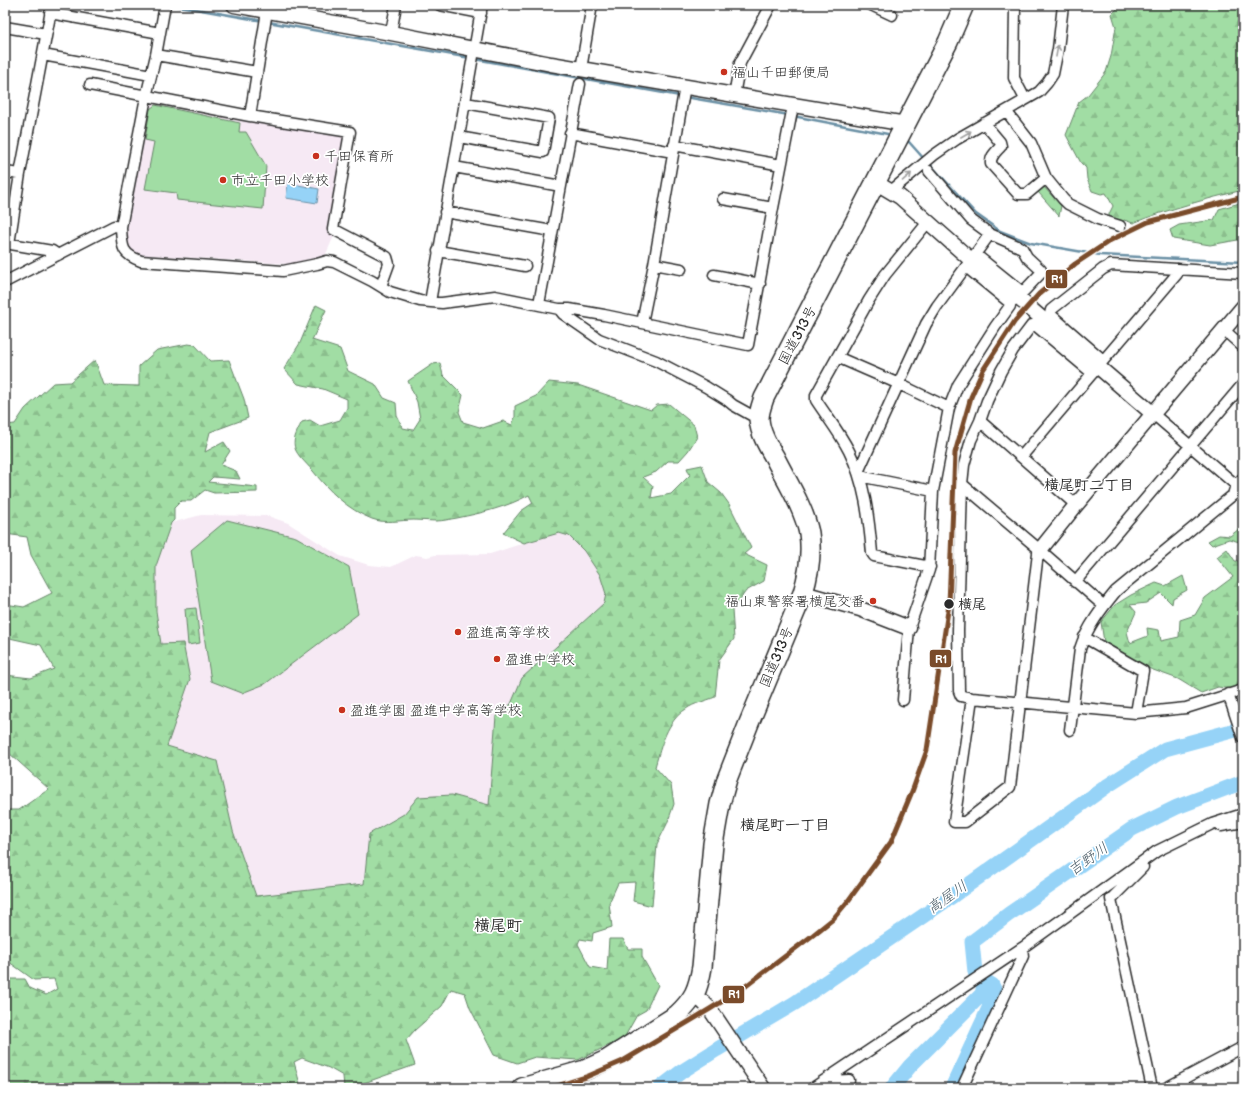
<svg xmlns="http://www.w3.org/2000/svg" width="1248" height="1093" font-family="'Balsamiq Sans','Klee One',sans-serif">
<style>
.built{fill:#f6e9f4}
.forest{fill:url(#forest-firs);stroke:#668468}
.park{fill:#a1dda4;stroke:#668468}
.water{fill:#96d3f7;stroke:#6b90a5}
.lines{fill:none;stroke-linecap:round;stroke-linejoin:round}
.stream{stroke:#6b90a5;stroke-width:2.5}
.river{stroke:#96d3f7;stroke-width:15}
.street-casing{stroke:#2b2b2b;stroke-width:13}
.secondary-casing{stroke:#2b2b2b;stroke-width:17}
.highway-casing{stroke:#2b2b2b;stroke-width:22}
.street{stroke:#fff;stroke-width:10}
.secondary{stroke:#fff;stroke-width:14}
.highway{stroke:#fff;stroke-width:19}
.rail-1-casing{stroke:#fff;stroke-width:8}
.rail-1{stroke:#7a4b2a;stroke-width:5}
.oneway{stroke:#a0a0a0}
.poi-dot{fill:#c8321e;stroke:#fff;stroke-width:1.5}
.stop-dot{fill:#2b2b2b;stroke:#fff;stroke-width:1.5}
.labels{text-anchor:middle;stroke-width:3.5;stroke-linejoin:round;paint-order:stroke}
.poi-label{font-size:14px;fill:#2b2b2b;stroke:#fff;text-anchor:start}
.street-label{font-size:14px;fill:#2b2b2b;stroke:#fff}
.stop-label{font-size:14px;font-weight:bold;fill:#2b2b2b;stroke:#fff;text-anchor:start}
.neighbourhood-label{font-size:15px;font-weight:bold;fill:#2b2b2b;stroke:#fff}
.water-label{font-size:15px;font-style:italic;fill:#4b5d68;stroke:#fff}
.quarter-label{font-size:16px;font-weight:bold;fill:#2b2b2b;stroke:#fff}
.line-badge{stroke:#fff;stroke-width:1.5}
.badge-label{font-size:11px;text-anchor:middle;font-weight:bold;fill:#fff}
</style>
<defs>
<pattern id="forest-firs" width="22" height="20" patternUnits="userSpaceOnUse"><rect width="22" height="20" fill="#a1dda4"/><path d="M5 1l3.5 6h-7zM16 11l3.5 6h-7z" fill="#8bbe8d"/></pattern>
</defs>
<rect width="100%" height="100%" fill="#fff"/>
<filter id="ink" filterUnits="userSpaceOnUse"><feTurbulence type="fractalNoise" baseFrequency=".025" numOctaves="2"/><feDisplacementMap in="SourceGraphic" scale="8" xChannelSelector="R" yChannelSelector="G"/><feConvolveMatrix kernelMatrix="1 2 1 2 8 2 1 2 1" color-interpolation-filters="sRGB"/></filter>
<g filter="url(#ink)">
<path class="built" d="M153 103 345 136 335 234 325 256 288 264 133 254 123 238 149 106Z
M201 515 268 516 288 523 340 556 369 565 391 567 416 555 427 557 435 555 490 554 524 543 559 533 569 536 584 551 600 575 606 594 604 603 522 678 511 704 496 716 489 805 452 795 418 797 404 814 369 834 364 884 256 897 233 831 167 746 190 678 161 644 156 611V566L171 523Z"/>
<path class="forest" d="M1121 5H1243V190C1206 199 1169 209 1133 223L1124 220 1121 225 1110 222 1109 214 1113 206 1106 193 1101 194 1092 191 1087 179 1086 168 1081 163 1066 135 1079 102 1088 95 1106 72 1111 56 1116 27 1112 14Z
M1243 202V239L1210 245 1173 239 1170 230 1179 225 1214 220 1219 209Z
M316 305 326 310 312 340 340 349 348 371 375 384 384 398 396 403 397 416 403 428 413 430 420 419 417 402 408 381 433 364 440 363 443 375 463 395 459 412 463 422 483 428 503 421 512 425 515 417V406L536 396 549 382 578 385 651 410 657 405 669 404 694 425 697 437 688 451 679 461H668L656 472 643 477 653 486 651 498 671 494 690 475 687 468 702 465 708 482 721 493 729 504 751 548 744 554 767 565 764 581 746 591 732 610 734 639 719 660 715 697C706 701 694 703 686 709 667 721 661 746 655 767L671 785 674 804 667 824 657 844 652 906 633 901 635 882 618 883 609 903 612 927 593 933 592 941 580 939 578 944 590 967 607 970 609 939H623L628 949H642V957L658 985 646 1010 637 1015 624 1038 578 1060 535 1057 517 1063 494 1055 470 1008 465 993 451 989 442 1006 415 1030 406 1040 415 1065 364 1083 361 1088H344L343 1076 329 1068 302 1058 294 1062 301 1088H5V979H25L30 988 46 995 57 989 54 979 34 980 5 959V810H19L49 789 9 753 5 752V675L31 678 54 669 41 645 5 637V604L24 607 52 593 31 555 27 537 5 534V425L15 424 25 409 53 383 70 382 95 360 104 385 139 386V366L157 350 188 344 195 345 210 361 229 360 244 399 248 418 210 432 205 452 224 442 230 451 221 465 236 471 240 479 213 477 208 482 257 487V492L214 493 205 490 191 501H181L174 508V520L171 523 156 566V611L161 644 183 643 190 679 167 746 217 761 233 831 256 896 364 884 369 834 404 814 418 797 452 795 489 805 496 716 511 704 522 678 604 603 606 594 600 575 584 551 569 536 559 533 524 543 503 533 521 511 533 503 529 495C507 507 482 513 457 518 450 519 443 521 436 521 429 521 421 520 414 520 400 520 385 524 372 519 348 510 328 490 313 471 295 451 287 448 302 422L310 420 320 426 340 420 347 408V399L323 389 298 384 284 369 300 343Z
M1243 526V543L1229 539 1212 545 1208 541 1219 535 1230 536Z
M1227 549 1235 561H1243V618L1239 620V628L1243 631V687L1237 690 1218 687 1201 693 1178 679 1145 667 1125 657 1104 642 1101 622 1115 605 1131 595 1156 583 1165 586 1183 576 1187 590 1173 598 1172 604 1161 593 1146 603 1130 605 1136 612 1127 632 1130 643 1148 636 1147 628 1159 630 1161 641 1179 637 1180 620 1195 615 1205 598 1233 577 1217 557Z
M196 608 200 643 188 645 185 609Z"/>
<path class="park" d="M155 105 240 123 239 132H246L266 166 263 209 177 200 176 193 145 189 154 142 145 140 150 109Z
M1044 187 1061 206 1059 216 1038 192Z
M227 520 296 537 349 567 358 614 265 684 242 693 211 681 191 550Z"/>
<path class="water" d="M288 183 319 189 317 203 286 198Z"/>
<g class="lines">
<path class="stream" d="M173 5 263 21
M268 22 470 58
M475 59 680 96
M685 97 789 115
M793 116 893 135
M904 140 909 142 925 160
M929 163 976 214 1000 231 1031 243 1100 255 1243 262"/>
<path class="river" d="M975 972 972 942 1009 914 1132 829 1177 807 1243 782
M660 1088 681 1072 716 1050 795 1003 954 895 1107 786 1165 749 1243 728
M892 1088 910 1066 982 994 985 981 992 985 996 993 952 1088"/>
<defs>
<path id="street" d="M440 5 481 13
M871 5 892 15
M1015 8 1014 78 1025 99
M50 13 160 33
M5 27 46 34
M391 33 396 5
M43 55 151 75
M156 55 257 72
M581 69 592 5
M90 85 250 116 350 132 333 229 387 257 389 264 381 286
M734 95 740 63 771 5
M1006 111 1031 143 1046 178 1063 199 1068 204 1098 219 1120 226
M250 116 268 5
M984 123 1000 142 1001 146C996 152 990 156 991 164L1018 194H1027L1046 178
M570 133 673 152
M459 137 543 152 549 118 466 103
M674 145 781 165
M454 167 561 186
M929 171 971 220 990 234 1022 248 1027 257 1041 270V273L1024 291H1021L975 254
M5 172 20 174
M891 191 934 155 957 139 1039 92 1047 83 1053 74 1058 49 1063 5
M723 199 773 208
M445 212 552 231
M928 222 885 275 869 300 816 395V400C827 417 840 433 849 451 865 482 869 519 872 553L874 556 930 567
M121 227 146 97 156 55 165 5
M5 243 52 251 58 255
M9 244 20 174 52 5
M438 251 525 266
M654 264 681 269
M714 275 760 284
M5 282 114 226 121 227C122 246 121 254 141 261L283 271 317 264 327 261 334 262 372 281 390 292 420 301 442 303 495 296 559 309H569L604 315 748 345 773 208 793 106
M430 302 482 5
M539 304 580 84
M559 309 563 314 599 339 656 361 706 387 727 400 733 405 751 415 759 417
M642 323 654 264 685 86
M1224 330 1243 347
M837 357 899 384 949 408
M1103 360 1050 314 1051 310 1103 269 1111 265 1243 273
M1092 373 1035 325H1032L1013 350 1001 371 987 401 980 421 971 440 964 465 962 484 958 631 959 691 961 696 972 698 1136 713 1186 708 1243 690
M1152 413 1236 485
M980 421 1076 505
M1021 457 1177 274 1178 269
M962 484 1040 550 1038 553 1010 787 965 822H954L972 698
M933 491 864 477 858 472 926 324 937 306 990 234
M1040 550 1104 606
M1075 582 1243 384
M1084 637 1143 671 1136 713
M1228 694 1243 738
M903 700 909 628 929 570 933 491 949 408 958 385 995 327 1010 306V303L966 267
M1070 730 1080 649C1087 627 1102 608 1116 591L1233 495 1236 485 1243 478
M1221 826 1243 822
M1143 867 1111 899 1152 1088
M831 1077 832 1081 849 1080 848 1088
M813 1088 1022 948 1157 851 1212 824 1243 814
M962 1088 1023 956 1022 948
M1166 1088 1243 1047"/>
<path id="secondary" d="M234 5 391 33 551 64 906 124
M875 182 900 197 971 260 1023 302
M1032 310 1152 413
M1040 550 1076 505 1243 307
M803 593 860 609 909 628
M694 996 703 1002 710 1009 763 1088"/>
<path id="highway" d="M522 1088 585 1070 607 1060 677 1015C694 999 698 990 702 967L713 844 720 804 727 779 749 723 803 593C809 573 812 553 809 533 803 506 787 482 775 458 768 446 760 433 759 419 759 411 762 404 764 398L948 42 964 5"/>
</defs>
<use href="#street" class="street-casing"/>
<use href="#secondary" class="secondary-casing"/>
<use href="#highway" class="highway-casing"/>
<use href="#street" class="street"/>
<use href="#secondary" class="secondary"/>
<use href="#highway" class="highway"/>
<defs>
<path id="rail-1" d="M551 1088 586 1077 623 1061 710 1009 742 989 813 935 833 919 848 901 891 842 913 789 927 750 949 604 955 453 971 397 983 370 1015 321 1039 294 1075 264 1111 240 1148 222 1243 197"/>
</defs>
<use href="#rail-1" class="rail-1-casing"/>
<use href="#rail-1" class="rail-1"/>
</g>
<defs><path id="oneway-shaft" d="M-6 0H5M1.5-3L5.5 0L1.5 3" fill="none" stroke-width="1.6" stroke-linecap="round" stroke-linejoin="round"/></defs>
<g class="oneway">
<use href="#oneway-shaft" transform="translate(1057 51) rotate(-80)"/>
<use href="#oneway-shaft" transform="translate(966 134) rotate(-30)"/>
<use href="#oneway-shaft" transform="translate(907 177) rotate(-41)"/>
</g>
</g>
<g class="poi-dot">
<circle cx="724" cy="72" r="4"/>
<circle cx="316" cy="156" r="4"/>
<circle cx="223" cy="180" r="4"/>
<circle cx="873" cy="601" r="4"/>
<circle cx="458" cy="632" r="4"/>
<circle cx="497" cy="659" r="4"/>
<circle cx="342" cy="710" r="4"/>
</g>
<circle class="stop-dot" cx="949" cy="604" r="5.5"/>
<g class="labels">
<g class="poi-label">
<text x="732" y="77">福山千田郵便局</text>
<text x="324" y="161">千田保育所</text>
<text x="231" y="185">市立千田小学校</text>
<text x="865" y="606" text-anchor="end">福山東警察署横尾交番</text>
<text x="466" y="637">盈進高等学校</text>
<text x="505" y="664">盈進中学校</text>
<text x="350" y="715">盈進学園 盈進中学高等学校</text>
</g>
<g class="street-label">
<text transform="translate(797 335) rotate(-62)" y="5">国道313号</text>
<text transform="translate(776 657) rotate(-67)" y="5">国道313号</text>
</g>
<g class="stop-label">
<text x="958" y="609">横尾</text>
</g>
<g class="neighbourhood-label">
<text x="1089" y="490">横尾町二丁目</text>
<text x="785" y="830">横尾町一丁目</text>
</g>
<g class="water-label">
<text transform="translate(1088 859) rotate(-35)" y="5">吉野川</text>
<text transform="translate(947 897) rotate(-35)" y="5">高屋川</text>
</g>
<g class="quarter-label">
<text x="498" y="931">横尾町</text>
</g>
</g>
<g class="line-badge">
<rect x="1045" y="269" width="23" height="20" rx="4" fill="#7a4b2a"/>
<rect x="929" y="649" width="23" height="19" rx="4" fill="#7a4b2a"/>
<rect x="722" y="985" width="23" height="19" rx="4" fill="#7a4b2a"/>
</g>
<g class="badge-label">
<text x="1057" y="283">R1</text>
<text x="941" y="663">R1</text>
<text x="734" y="998">R1</text>
</g>
<rect width="1248" height="1093" fill="none" stroke="#fff" stroke-width="20"/>
<rect x="10" y="10" width="1228" height="1073" fill="none" stroke="#2b2b2b" stroke-width="1.5" filter="url(#ink)"/>
</svg>
